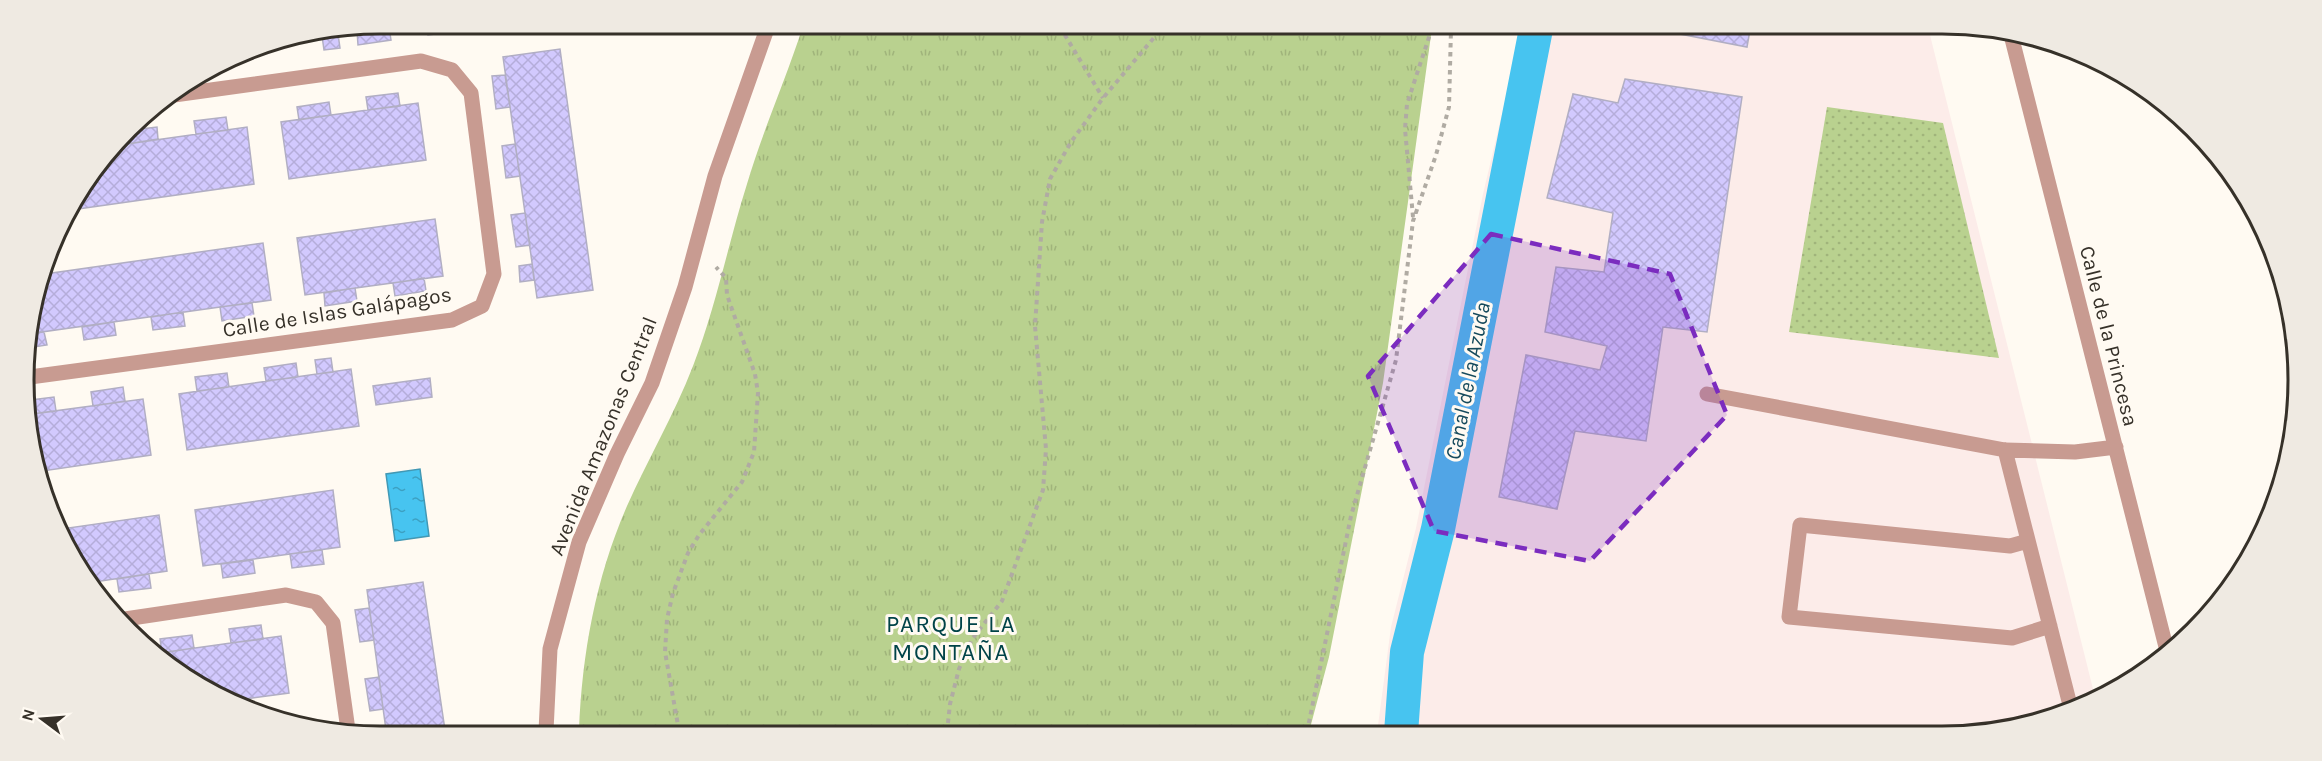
<svg xmlns="http://www.w3.org/2000/svg" width="2322" height="761" font-family="Karla,sans-serif">
<style>
.education{fill:#fcece9}
.grass{fill:url(#grass-tufts)}
.garden{fill:url(#garden-dots)}
.water{fill:url(#water-ripples);stroke:#4298b4;stroke-width:1.5}
.lines{fill:none;stroke-linecap:round;stroke-linejoin:round}
.canal{stroke:#47c4f0;stroke-width:34}
.building{fill:url(#building-cross-hatch);stroke:#b1aec3;stroke-width:1.5}
.path{stroke:#b0aba3;stroke-width:4;stroke-dasharray:4.5 4.5;stroke-linecap:butt}
.minor{stroke:#c89b91;stroke-width:15}
.marked{fill:#7b2cbf;fill-opacity:0.2;stroke:#7b2cbf;stroke-width:4.5;stroke-dasharray:12 8;stroke-linejoin:round}
.labels{text-anchor:middle;stroke-width:6;stroke-linejoin:round;paint-order:stroke}
.street-label{font-size:21px;fill:#363129;stroke:#fffaf2}
.water-label{font-size:22px;font-style:italic;fill:#164a5c;stroke:#fffaf2}
.quarter-label{font-size:24px;letter-spacing:1.5px;fill:#004348;stroke:#fffaf2}
.rim{fill:none;stroke:#363129;stroke-width:3}
</style>
<defs>
<pattern id="grass-tufts" width="24" height="20" patternUnits="userSpaceOnUse" patternTransform="scale(1.5)"><rect width="24" height="20" fill="#b9d18f"/><path d="M3 7l-1-3M5 7V3M7 7l1-3M15 17l-1-3M17 17v-4M19 17l1-3" fill="none" stroke="#a0b47b"/></pattern>
<pattern id="garden-dots" width="8" height="8" patternUnits="userSpaceOnUse" patternTransform="scale(1.5)"><rect width="8" height="8" fill="#b9d18f"/><path d="M2 2h.1M6 6h.1" fill="none" stroke="#a0b47b" stroke-width="1.8" stroke-linecap="round"/></pattern>
<pattern id="water-ripples" width="26" height="14" patternUnits="userSpaceOnUse" patternTransform="scale(1.5)"><rect width="26" height="14" fill="#47c4f0"/><path d="M2 4q2-2 4 0t4 0M15 11q2-2 4 0t4 0" fill="none" stroke="#3ca0c2"/></pattern>
<pattern id="building-cross-hatch" width="8" height="8" patternUnits="userSpaceOnUse" patternTransform="scale(1.5)"><rect width="8" height="8" fill="#d2c9fe"/><path d="M0 0l8 8M0 8l8-8" fill="none" stroke="#b5adda"/></pattern>
</defs>
<rect width="100%" height="100%" fill="#fffaf2"/>
<path class="education" d="M1522 29 1929 31 2096 701 1988 734 1377 733 1391 627 1416 528 1483 194Z"/>
<path class="grass" d="M803 26 1432 28 1383 383 1329 657 1309 732 579 731C582 653 596 577 627 506 648 459 674 415 693 366 716 307 728 244 747 184 763 130 786 79 803 26Z"/>
<path class="garden" d="M1827 107 1943 123 1999 358 1789 332Z"/>
<path class="water" d="M420 469 429 536 395 541 386 474Z"/>
<g class="lines">
<path class="canal" d="M1401 733 1407 652 1438 529 1536 29"/>
</g>
<path class="building" d="M380 24H407L316 37Z
M427 24H459L460 31 428 35Z
M389 27 391 40 358 45 357 31Z
M1654 29 1750 30 1747 47Z
M338 34 340 48 324 50 322 36Z
M252 49 253 59 237 62 236 56Z
M560 49 593 290 537 298 503 57Z
M505 75 510 107 496 109 492 76Z
M1625 79 1742 97 1707 332 1663 327 1646 441 1575 431 1557 509 1499 497 1526 355 1600 370 1607 346 1545 332 1556 267 1604 272 1613 213 1547 198 1573 94 1618 103Z
M398 93 400 106 368 110 366 97Z
M329 102 331 115 299 120 297 107Z
M418 103 426 160 289 179 281 122Z
M226 117 228 130 196 134 194 121Z
M157 127 158 139 127 144 126 138 132 130Z
M247 127 254 184 71 210 120 145Z
M515 144 520 176 506 178 502 146Z
M525 213 530 245 516 247 511 215Z
M435 219 443 276 305 295 297 238Z
M263 243 271 300 27 334 45 274Z
M532 264 534 280 520 282 519 266Z
M424 278 426 291 395 296 393 283Z
M355 288 357 301 325 306 324 293Z
M252 303 254 316 222 321 220 307Z
M183 312 185 326 153 330 151 317Z
M114 322 116 335 84 340 82 327Z
M44 332 47 345 28 348 27 334Z
M331 358 333 372 317 374 315 360Z
M296 363 298 377 266 381 264 368Z
M351 369 359 426 187 450 179 394Z
M227 373 229 387 197 391 195 377Z
M430 378 432 397 376 405 373 386Z
M123 387 125 401 93 406 91 392Z
M54 397 56 411 32 414 31 400Z
M143 399 151 455 36 472 32 414Z
M333 490 340 547 203 566 195 510Z
M159 515 167 571 88 583 61 529Z
M322 550 324 564 292 568 290 554Z
M253 560 255 573 223 578 221 564Z
M149 574 151 588 119 592 117 579Z
M423 582 445 730H386L367 590Z
M369 608 374 640 360 642 355 610Z
M261 625 263 639 231 643 229 629Z
M192 635 194 648 162 653 160 639Z
M281 636 289 693 238 700 182 677 159 653Z
M379 677 383 709 370 711 365 679Z"/>
<g class="lines">
<path class="path" d="M1060 27 1103 98
M1413 217 1405 129 1407 104 1432 28
M679 731 665 652 667 619 673 593 688 553 699 535 742 482 754 452 758 393 755 374 727 295 726 278 716 267
M947 732 950 704 959 669 972 639 1002 601 1043 490 1046 449 1035 326 1042 222 1050 179 1071 142 1103 98 1163 27
M1307 732 1351 516 1396 360 1413 221 1436 155 1449 107 1451 29"/>
<path class="minor" d="M2010 31 2167 651
M30 377 452 320 482 306 494 274 471 93 452 70 421 61 174 95
M1707 394 2005 450 2075 452 2116 447
M2005 450 2071 709
M2028 541 2010 546 1800 525 1789 617 2012 638 2050 626
M125 619 286 595 316 602 333 623 348 730
M546 731 550 649 579 542 617 454 652 383 685 287 715 176 768 26"/>
</g>
<path class="marked" d="M1491 234 1670 274 1727 415 1590 561 1434 531 1368 376Z"/>
<g class="labels">
<g class="street-label">
<text transform="translate(337 312) rotate(-9)" y="7">Calle de Islas Galápagos</text>
<text transform="translate(2109 336) rotate(76)" y="7">Calle de la Princesa</text>
<text transform="translate(603 436) rotate(-68)" y="7">Avenida Amazonas Central</text>
</g>
<g class="water-label">
<text transform="translate(1467 381) rotate(-79)" y="8">Canal de la Azuda</text>
</g>
<g class="quarter-label">
<text x="951" y="632">PARQUE LA<tspan x="951" dy="28">MONTAÑA</tspan></text>
</g>
</g>
<path d="M0 0H2322V761H0ZM380 34H1942A346 346 0 0 1 2288 380V380A346 346 0 0 1 1942 726H380A346 346 0 0 1 34 380V380A346 346 0 0 1 380 34Z" fill="#efeae2" fill-rule="evenodd"/>
<path class="rim" d="M380 34H1942A346 346 0 0 1 2288 380V380A346 346 0 0 1 1942 726H380A346 346 0 0 1 34 380V380A346 346 0 0 1 380 34Z"/>
<g transform="translate(42 719) rotate(286)" stroke="#fffaf2" stroke-width="4.5" paint-order="stroke">
<path d="M0-4.5L10 22L0 15L-10 22Z" fill="#363129"/>
<text y="-9" font-size="16" font-weight="bold" text-anchor="middle" fill="#363129">N</text>
</g>
</svg>
